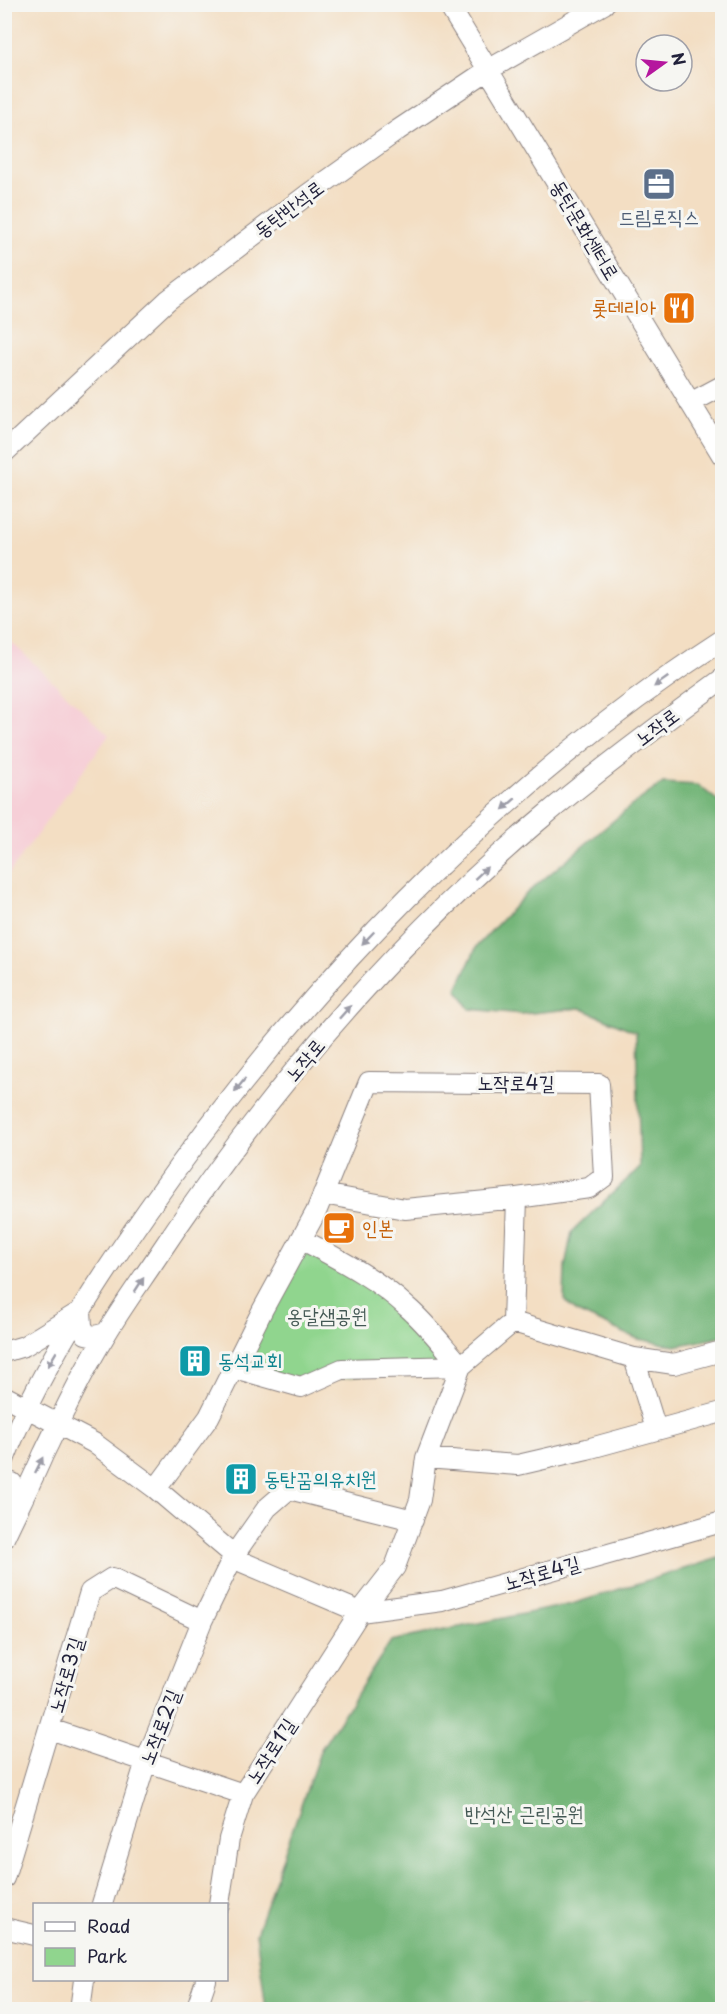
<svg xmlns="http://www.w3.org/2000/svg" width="727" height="2014" font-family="'Playpen Sans','Poor Story',sans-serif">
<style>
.built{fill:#f6cfd7}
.green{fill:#90d58e;stroke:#597c64;stroke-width:1.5}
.forest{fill:#74b679;stroke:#4b6c5a;stroke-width:1.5}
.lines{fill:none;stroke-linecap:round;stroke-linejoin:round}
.minor-casing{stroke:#8a807f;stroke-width:22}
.minor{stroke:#fff;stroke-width:20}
.oneway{fill:#9c9ca7}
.labels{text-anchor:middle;stroke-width:6;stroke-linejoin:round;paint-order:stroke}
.street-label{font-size:20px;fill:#22223b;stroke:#f6f6f2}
.service-label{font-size:20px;fill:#4e5e75;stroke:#f6f6f2}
.food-label{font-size:20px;fill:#c56008;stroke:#f6f6f2;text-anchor:end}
.park-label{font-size:20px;fill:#435854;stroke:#f6f6f2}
.culture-label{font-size:20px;fill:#0d838f;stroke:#f6f6f2;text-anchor:start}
</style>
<rect width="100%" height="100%" fill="#f6f6f2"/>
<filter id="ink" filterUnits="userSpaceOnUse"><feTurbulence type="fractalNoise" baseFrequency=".0167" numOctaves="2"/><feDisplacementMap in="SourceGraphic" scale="12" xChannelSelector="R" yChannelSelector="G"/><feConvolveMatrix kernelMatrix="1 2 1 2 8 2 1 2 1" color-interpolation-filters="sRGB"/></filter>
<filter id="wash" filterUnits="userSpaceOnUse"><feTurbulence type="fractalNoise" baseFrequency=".008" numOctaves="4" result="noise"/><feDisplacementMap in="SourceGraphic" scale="24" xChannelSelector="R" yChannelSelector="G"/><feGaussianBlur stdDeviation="1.35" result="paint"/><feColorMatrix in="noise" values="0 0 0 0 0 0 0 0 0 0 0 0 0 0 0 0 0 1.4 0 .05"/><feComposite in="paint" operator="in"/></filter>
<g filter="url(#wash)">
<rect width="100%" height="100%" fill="#f3dec3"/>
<path class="built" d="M5 636 109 735 5 879Z"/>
<path class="green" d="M304 1243 355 1271 455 1363 304 1383 241 1365Z"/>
<path class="forest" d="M663 783 698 785 722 804V1337L675 1346 638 1339 577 1312 564 1300 565 1266 572 1232 640 1167 636 1032 580 1008 522 1014 470 1009 457 989 477 946 527 893 631 806Z
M722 1557V2009H266L256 1933 321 1749 391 1641 572 1604Z"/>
</g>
<g filter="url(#ink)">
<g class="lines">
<defs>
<path id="minor" d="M448 4 722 455
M690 403 722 386
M4 453 168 300 307 195 398 130 488 70 604 4
M323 1194 405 1209 517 1198
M301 1239C338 1259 376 1278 407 1307 427 1324 443 1346 461 1366L513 1322
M81 1311 82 1326 86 1334 95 1336 106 1333
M4 1352 24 1346 76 1314
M634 1358 656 1429
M4 1396 94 1443 156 1489 242 1562 360 1612 442 1601 722 1522
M426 1458 518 1465 587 1449 722 1412
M4 1460C39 1371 92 1290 147 1211 301 990 496 787 722 640
M4 1482 12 1483 18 1492 19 1506
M156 1489 209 1417 263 1309 316 1212 369 1082 599 1084 604 1177 589 1188 517 1198 513 1322 634 1358 674 1364 722 1351
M4 1538C17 1510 31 1483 43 1455 62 1416 80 1376 103 1339 118 1313 136 1288 153 1263 261 1100 389 948 537 822 597 771 660 725 722 679
M50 1729 243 1794
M4 1878 90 1592 112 1578 202 1621
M102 1904 146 1761 202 1621 234 1555 267 1508 289 1489 413 1520
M219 1904 229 1839 243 1794 360 1612 395 1567 420 1500 426 1458 461 1366 342 1369 301 1387 234 1368
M4 1928 34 1935
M80 2010 84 1980
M196 2010 206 1980"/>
</defs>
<use href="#minor" class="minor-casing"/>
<use href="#minor" class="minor"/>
</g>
<defs><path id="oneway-solid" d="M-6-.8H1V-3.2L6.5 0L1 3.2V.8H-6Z" transform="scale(1.5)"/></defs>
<g class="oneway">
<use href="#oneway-solid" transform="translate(661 682) rotate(145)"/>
<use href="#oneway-solid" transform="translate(509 804) rotate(139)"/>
<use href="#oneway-solid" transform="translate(481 873) rotate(-43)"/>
<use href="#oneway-solid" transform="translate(368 938) rotate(134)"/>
<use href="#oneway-solid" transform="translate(345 1012) rotate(-48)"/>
<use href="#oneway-solid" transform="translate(240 1085) rotate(129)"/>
<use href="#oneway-solid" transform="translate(139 1285) rotate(-57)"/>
<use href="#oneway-solid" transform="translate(52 1359) rotate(121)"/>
<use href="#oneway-solid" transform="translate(39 1465) rotate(-64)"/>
</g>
</g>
<defs>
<symbol id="office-square" viewBox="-11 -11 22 22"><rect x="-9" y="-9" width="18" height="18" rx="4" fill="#5c6f8a" stroke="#f6f6f2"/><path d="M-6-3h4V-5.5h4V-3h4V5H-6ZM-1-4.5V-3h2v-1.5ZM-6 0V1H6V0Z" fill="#fff"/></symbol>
<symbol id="restaurant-square" viewBox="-11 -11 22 22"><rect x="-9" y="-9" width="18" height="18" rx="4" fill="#e8710a" stroke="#f6f6f2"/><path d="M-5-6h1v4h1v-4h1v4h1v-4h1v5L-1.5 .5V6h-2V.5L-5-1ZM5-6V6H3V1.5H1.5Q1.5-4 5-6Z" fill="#fff"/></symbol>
<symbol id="cafe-square" viewBox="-11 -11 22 22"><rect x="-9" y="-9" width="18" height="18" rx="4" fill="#e8710a" stroke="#f6f6f2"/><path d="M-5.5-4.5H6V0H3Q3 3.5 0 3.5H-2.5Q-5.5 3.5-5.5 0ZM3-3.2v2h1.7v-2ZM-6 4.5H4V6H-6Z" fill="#fff"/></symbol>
<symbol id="building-square" viewBox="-11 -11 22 22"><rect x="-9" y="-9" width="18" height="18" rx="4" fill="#0f9aa8" stroke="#f6f6f2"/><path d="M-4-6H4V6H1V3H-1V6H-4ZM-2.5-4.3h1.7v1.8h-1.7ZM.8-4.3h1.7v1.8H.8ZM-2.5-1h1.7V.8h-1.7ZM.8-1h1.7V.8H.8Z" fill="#fff"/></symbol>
</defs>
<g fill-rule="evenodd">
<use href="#office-square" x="640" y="165" width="38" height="38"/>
<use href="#restaurant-square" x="660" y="289" width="38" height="38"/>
<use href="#cafe-square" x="320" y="1209" width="38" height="38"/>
<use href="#building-square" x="176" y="1342" width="38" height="38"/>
<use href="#building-square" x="222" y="1460" width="38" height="38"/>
</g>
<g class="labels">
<g class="street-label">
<text transform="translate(289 209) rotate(-37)" y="7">동탄반석로</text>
<text transform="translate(585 230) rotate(59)" y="7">동탄문화센터로</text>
<text transform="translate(657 727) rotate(-37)" y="7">노작로</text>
<text transform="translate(305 1060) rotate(-50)" y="7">노작로</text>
<text x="516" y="1090">노작로4길</text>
<text transform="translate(542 1573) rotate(-16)" y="7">노작로4길</text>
<text transform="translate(66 1675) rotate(-74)" y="7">노작로3길</text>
<text transform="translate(160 1727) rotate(-69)" y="7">노작로2길</text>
<text transform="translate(271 1751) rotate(-57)" y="7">노작로1길</text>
</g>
<g class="service-label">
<text x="659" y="224">드림로직스</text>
</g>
<g class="food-label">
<text x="656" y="315">롯데리아</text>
<text x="362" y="1235" text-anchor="start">인본</text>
</g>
<g class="park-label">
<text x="327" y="1323">옹달샘공원</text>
<text x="524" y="1821">반석산 근린공원</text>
</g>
<g class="culture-label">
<text x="218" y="1368">동석교회</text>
<text x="264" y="1486">동탄꿈의유치원</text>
</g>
</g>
<rect width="727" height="2014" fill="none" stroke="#f6f6f2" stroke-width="24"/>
<rect x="33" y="1903" width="195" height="78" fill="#f6f6f2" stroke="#a1a1a9" stroke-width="1.5"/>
<rect x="45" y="1922" width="30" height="9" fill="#ffffff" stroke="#a1a1a9" stroke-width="1.5"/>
<text x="87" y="1933" font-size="18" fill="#22223b">Road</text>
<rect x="45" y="1948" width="30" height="18" fill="#90d58e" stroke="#a1a1a9" stroke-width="1.5"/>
<text x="87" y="1963" font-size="18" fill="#22223b">Park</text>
<g transform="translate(664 63) rotate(75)"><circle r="28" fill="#f6f6f2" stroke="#a1a1a9" stroke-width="1.5"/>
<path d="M0-4.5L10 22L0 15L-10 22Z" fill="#b5179e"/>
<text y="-9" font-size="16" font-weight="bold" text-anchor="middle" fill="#22223b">N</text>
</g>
</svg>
